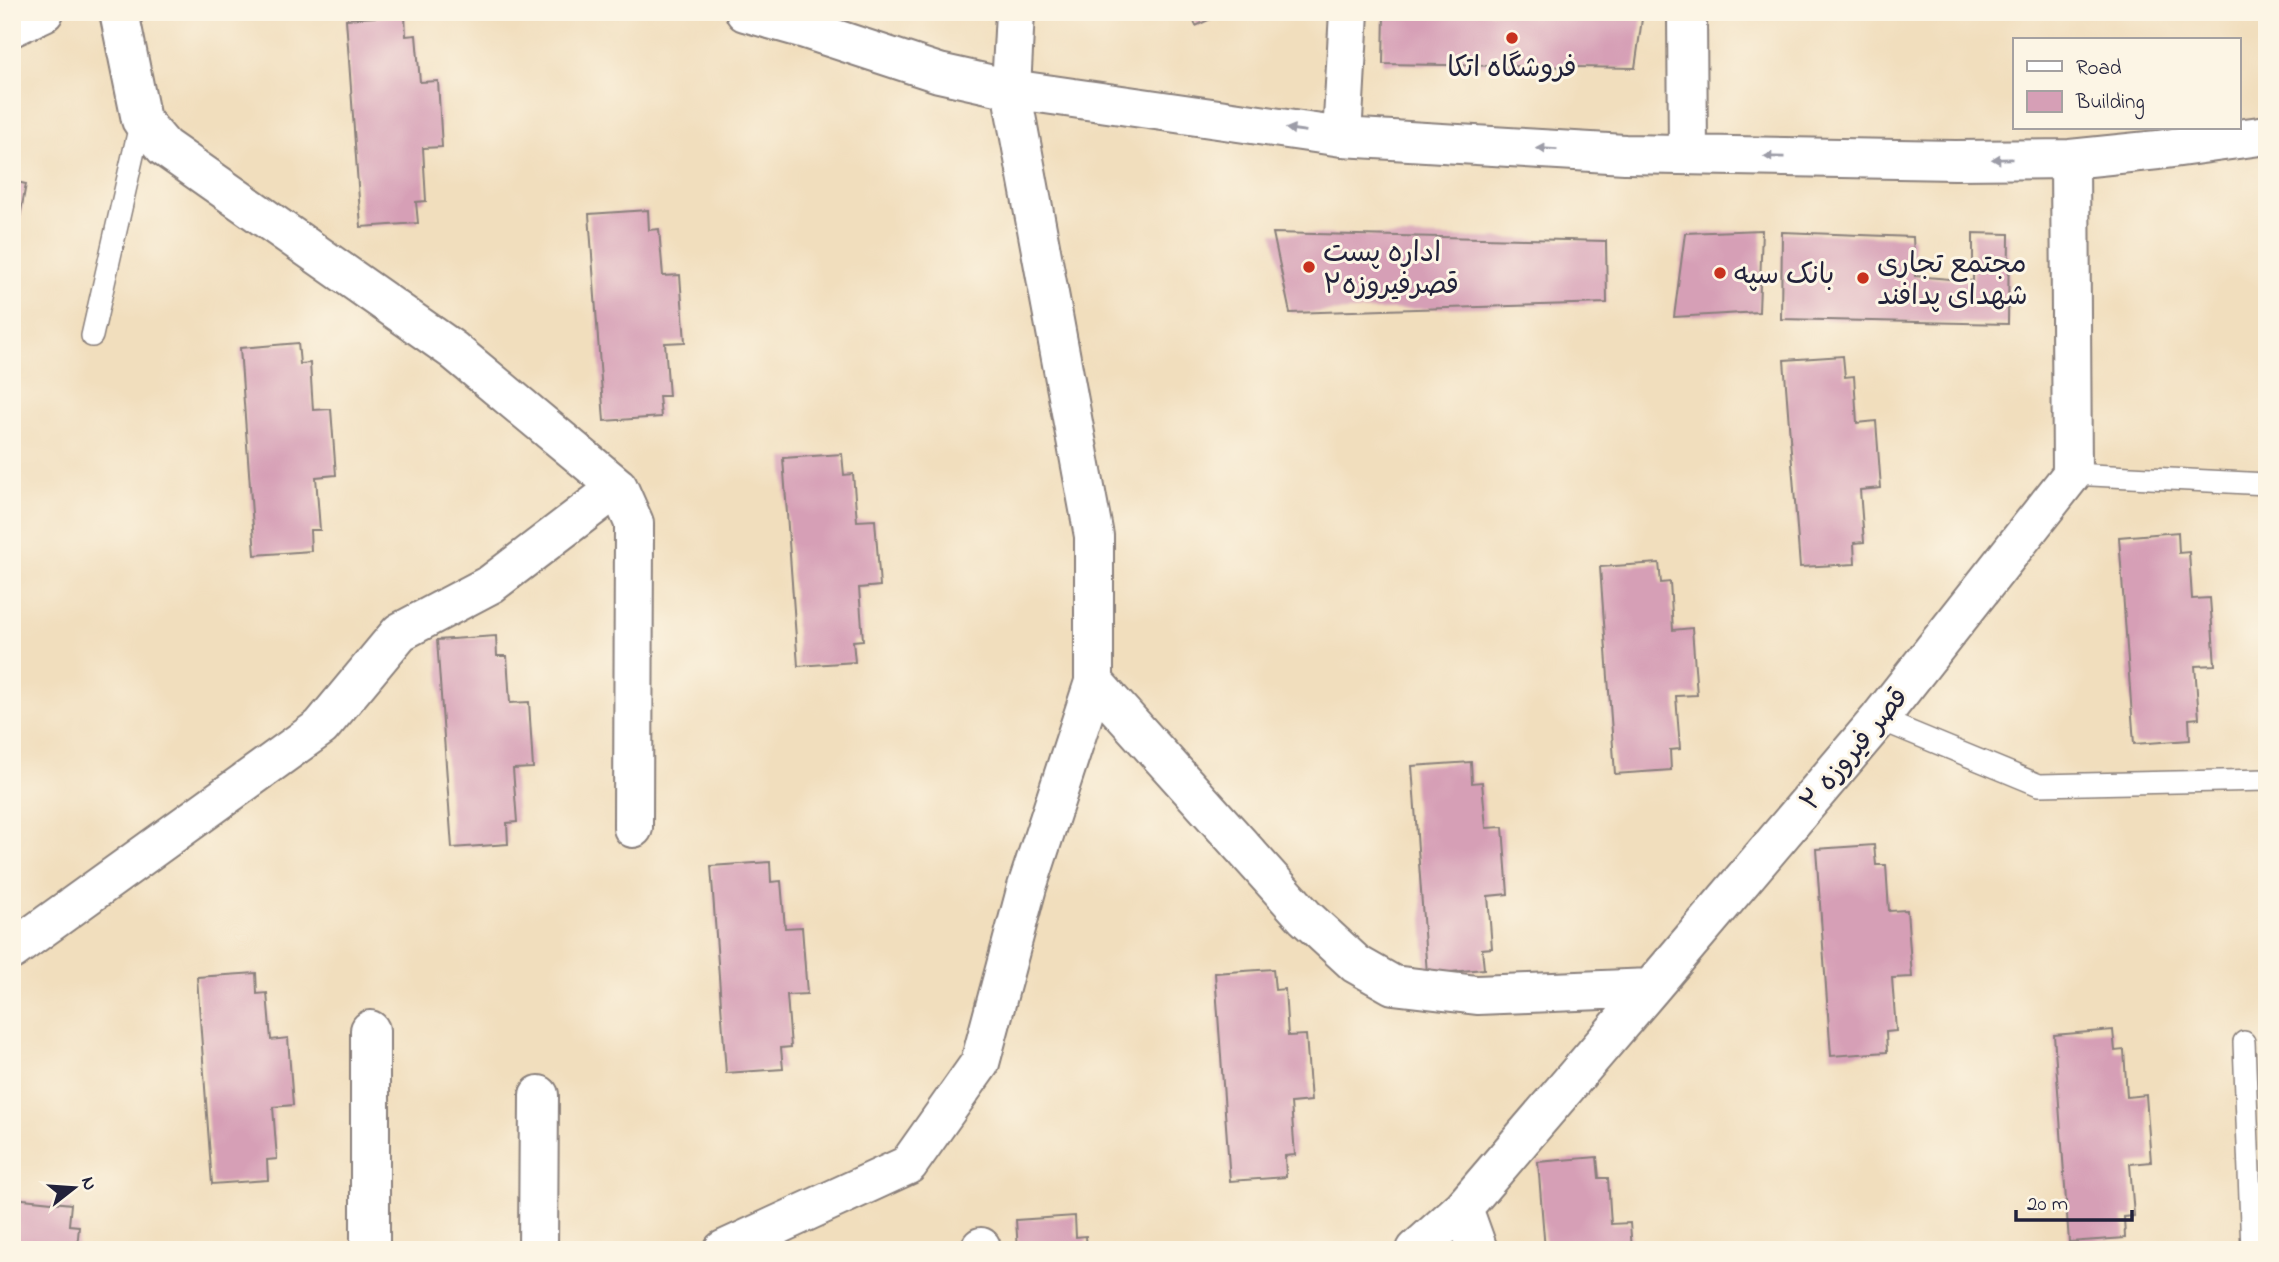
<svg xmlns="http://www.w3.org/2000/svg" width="2279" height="1262" font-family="'Indie Flower','Playpen Sans Arabic',sans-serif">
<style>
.building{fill:#d69fb6}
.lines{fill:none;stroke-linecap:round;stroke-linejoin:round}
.lane-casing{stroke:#8a807c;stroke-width:24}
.street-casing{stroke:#8a807c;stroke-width:42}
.lane{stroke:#fff;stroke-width:21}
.street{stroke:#fff;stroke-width:38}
.oneway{fill:#9c9ca7}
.poi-dot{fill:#c8321e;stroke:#fcf5e5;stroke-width:2.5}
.labels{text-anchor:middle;stroke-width:6;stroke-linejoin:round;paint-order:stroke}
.poi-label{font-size:28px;fill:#22223b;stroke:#fcf5e5;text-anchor:start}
.street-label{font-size:28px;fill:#22223b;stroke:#fcf5e5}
</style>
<rect width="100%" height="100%" fill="#fcf5e5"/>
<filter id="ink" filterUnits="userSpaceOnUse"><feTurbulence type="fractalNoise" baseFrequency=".0143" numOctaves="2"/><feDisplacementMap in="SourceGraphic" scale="14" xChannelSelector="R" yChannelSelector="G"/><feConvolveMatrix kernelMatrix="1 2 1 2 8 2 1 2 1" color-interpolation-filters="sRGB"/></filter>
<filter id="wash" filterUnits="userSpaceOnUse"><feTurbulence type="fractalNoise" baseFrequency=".00686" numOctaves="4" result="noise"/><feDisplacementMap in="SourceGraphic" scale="28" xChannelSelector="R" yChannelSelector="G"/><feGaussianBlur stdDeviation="1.57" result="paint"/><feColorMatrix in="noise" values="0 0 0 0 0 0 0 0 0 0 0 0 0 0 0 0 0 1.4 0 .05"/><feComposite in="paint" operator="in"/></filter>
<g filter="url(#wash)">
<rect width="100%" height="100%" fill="#f1debd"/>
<g id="blocks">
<path class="building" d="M1190 12H1225L1196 26Z
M1384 12H1643L1635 68 1383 64Z
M405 15 406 36 416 35 420 82 438 81 442 147 423 148 426 201 416 202 418 223 361 227 346 19Z
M12 181 26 184 14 250 12 249Z
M648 210 649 230 659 229 663 276 680 275 685 342 665 343 669 396H659L661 417 604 421 589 214Z
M1762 230 1759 312 1674 317 1685 233Z
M1782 232 1913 237 1915 276 1973 281V233L2009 234 2008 324 1781 319Z
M1273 233 1606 241 1607 303 1290 313Z
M298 343 300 364 310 363 313 410 331 409 336 475 316 477 320 530H310L311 551 255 555 240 348Z
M1843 356 1845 377 1854 376 1857 423 1876 421 1881 488 1860 490 1864 542 1854 543 1855 564 1800 567 1784 360Z
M842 454 844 475 853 474 857 521 875 520 880 586 859 588 863 640 853 641 855 662 798 666 783 458Z
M2178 532 2179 553 2189 552 2192 599 2210 598 2215 665 2195 666 2199 718 2189 719 2190 740 2134 744 2119 537Z
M1659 563 1661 583 1670 582 1673 630 1692 628 1697 695 1676 696 1680 749 1670 750 1671 770 1615 774 1600 567Z
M496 636 497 656H507L510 703 529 702 533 768 513 769 517 822 507 823 508 844 452 848 437 640Z
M1471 762 1472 783 1482 782 1486 828 1503 827 1508 894 1488 896 1492 948 1482 949 1484 969 1427 974 1412 766Z
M1874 845 1876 865H1886L1889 911 1907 910 1912 977 1892 978 1896 1031 1886 1032 1887 1052 1831 1056 1816 849Z
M770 862 771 882 781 881 785 928 802 927 807 994 787 995 791 1047 781 1048 783 1069 726 1073 711 866Z
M1273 969 1275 990 1285 989 1288 1036 1306 1035 1311 1101 1291 1103 1295 1155 1285 1156 1286 1177 1230 1181 1215 973Z
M256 973 257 994 267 993 271 1040 288 1038 293 1105 273 1107 277 1159 267 1160 268 1180 212 1184 197 977Z
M2113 1030 2115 1051 2124 1050 2127 1097 2146 1095 2151 1162 2130 1164 2134 1216 2124 1217 2125 1238 2069 1242 2054 1035Z
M1597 1157 1599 1178H1608L1611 1224 1630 1223 1632 1250H1545L1538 1162Z
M13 1198 71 1204 69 1225 79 1226 77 1250H12Z
M1075 1216 1076 1237 1086 1236 1087 1250H1018L1016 1220Z"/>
</g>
</g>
<g filter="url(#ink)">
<use href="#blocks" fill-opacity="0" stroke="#8a807c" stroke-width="2"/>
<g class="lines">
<defs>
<path id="lane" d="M92 336 141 120
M2072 474 2267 484
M1879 719 2039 785 2267 780
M2244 1042 2252 1250"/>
<path id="street" d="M119 12 141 120 164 147 453 350 618 487 634 523 633 828
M745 12 805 29 939 73 1011 89 1342 137 1625 154 1955 160 2070 159 2158 150 2267 135
M1687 12 1688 155
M12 27 44 12
M1342 137 1349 12
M1094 682 1305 917 1356 964 1393 985 1477 995 1651 988
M12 950 321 727 400 632 491 584 618 487
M370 1030V1250
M1463 1208 1478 1250
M538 1250 539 1095
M723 1250 908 1165 980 1063 1027 887 1094 682V536L1011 89 1015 12
M981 1250V1247
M1416 1250 1463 1208 1651 988 1879 719 2072 474 2070 159"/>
</defs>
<use href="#lane" class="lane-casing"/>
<use href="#street" class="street-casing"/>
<use href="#lane" class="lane"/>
<use href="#street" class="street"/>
</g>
<defs><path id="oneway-solid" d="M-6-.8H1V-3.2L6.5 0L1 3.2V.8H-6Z" transform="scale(1.75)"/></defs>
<g class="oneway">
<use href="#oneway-solid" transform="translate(1296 130) rotate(-172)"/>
<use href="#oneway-solid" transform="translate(1547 149) rotate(-177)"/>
<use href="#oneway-solid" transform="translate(1774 157) rotate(-179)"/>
<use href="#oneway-solid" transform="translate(2002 159) rotate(179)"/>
</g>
</g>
<g class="poi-dot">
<circle cx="1512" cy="38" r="7"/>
<circle cx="1309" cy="267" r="7"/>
<circle cx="1720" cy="273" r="7"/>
<circle cx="1863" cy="278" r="7"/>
</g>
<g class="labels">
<g class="poi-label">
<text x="1512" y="76" text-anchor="middle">فروشگاه اتکا</text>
<text x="1323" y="261">اداره پست<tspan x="1323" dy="32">قصرفیروزه۲</tspan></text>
<text x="1877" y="272">مجتمع تجاری<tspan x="1877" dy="32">شهدای پدافند</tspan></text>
<text x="1734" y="283">بانک سپه</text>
</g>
<g class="street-label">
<text transform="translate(1853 748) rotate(-50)" y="10">قصر فیروزه ۲</text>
</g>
</g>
<rect width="2279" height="1262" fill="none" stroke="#fcf5e5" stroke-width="42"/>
<rect x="2013" y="38" width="228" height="91" fill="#fcf5e5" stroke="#a5a1a1" stroke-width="2"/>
<rect x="2027" y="61" width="35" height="10" fill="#ffffff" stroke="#a5a1a1" stroke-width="2"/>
<text x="2076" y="74" font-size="21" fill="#22223b">Road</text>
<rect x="2027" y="91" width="35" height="21" fill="#d69fb6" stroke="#a5a1a1" stroke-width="2"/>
<text x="2076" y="108" font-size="21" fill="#22223b">Building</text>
<g transform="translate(74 1188) rotate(73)" stroke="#fcf5e5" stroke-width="5" paint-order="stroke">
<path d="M0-5L12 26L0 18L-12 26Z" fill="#22223b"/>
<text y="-10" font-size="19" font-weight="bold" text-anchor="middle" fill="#22223b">N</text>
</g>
<path d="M2016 1210v10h116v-10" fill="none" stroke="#22223b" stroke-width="3.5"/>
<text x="2027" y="1210" font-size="21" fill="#22223b" stroke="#fcf5e5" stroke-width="5" paint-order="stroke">20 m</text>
</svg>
